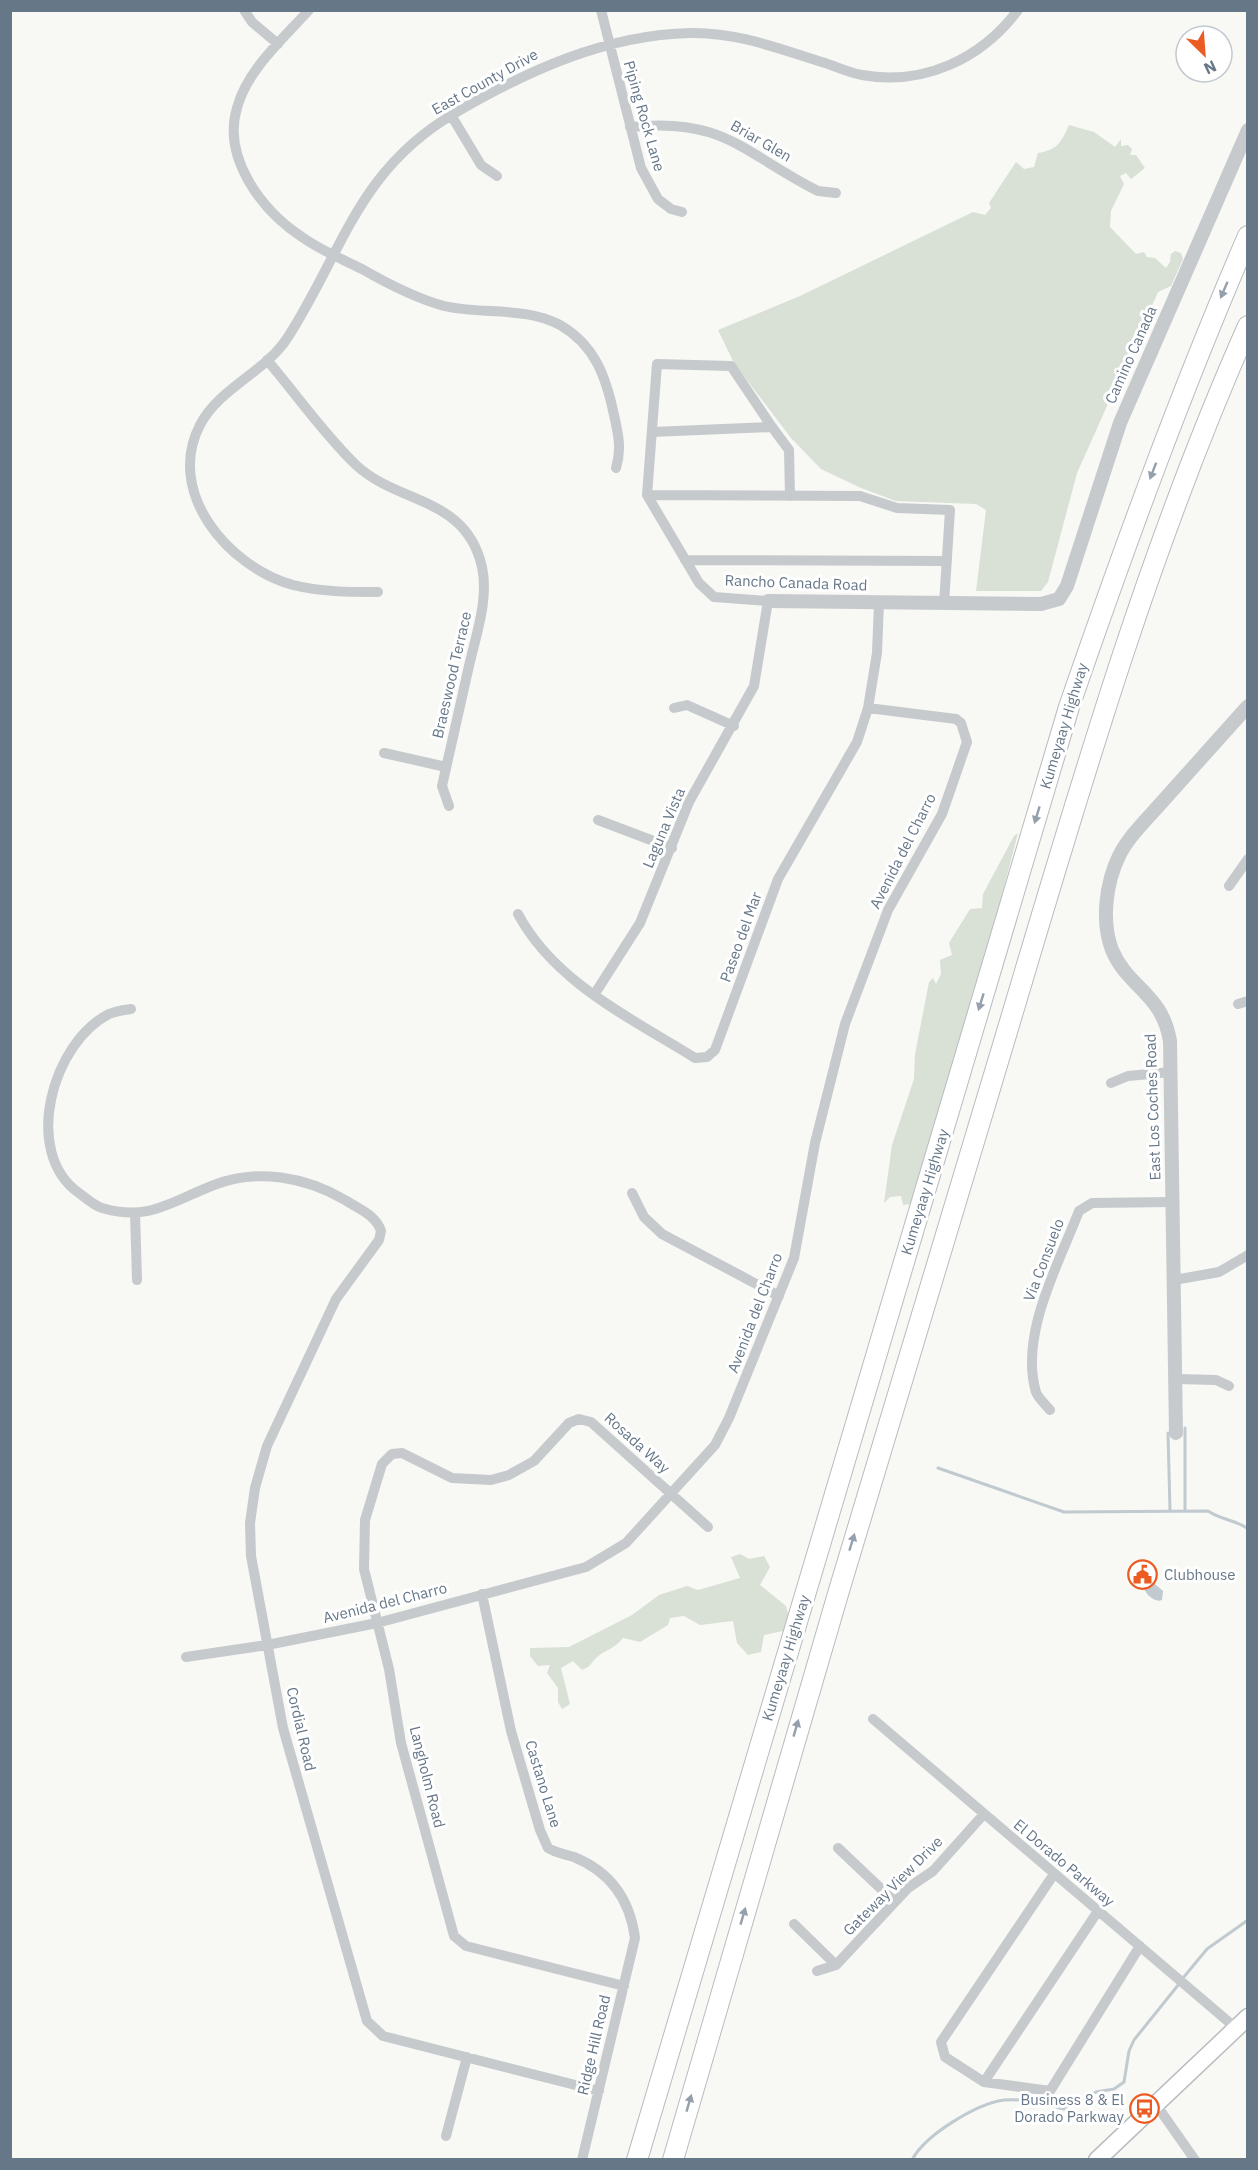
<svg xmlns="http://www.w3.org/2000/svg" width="1258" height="2170" font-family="'IBM Plex Sans',sans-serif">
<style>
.green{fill:#d9e0d6}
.water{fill:#c0cacf}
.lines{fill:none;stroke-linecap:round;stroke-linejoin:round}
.stream{stroke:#c0cacf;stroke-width:3}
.primary-casing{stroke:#b9bdc1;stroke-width:19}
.motorway-casing{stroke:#b8bcbf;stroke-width:22}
.minor{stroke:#c6cacd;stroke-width:10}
.tertiary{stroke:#c6cacd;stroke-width:14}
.primary{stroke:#fff;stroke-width:16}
.motorway{stroke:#fff;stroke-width:20}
.oneway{fill:#94a0ac}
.labels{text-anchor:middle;stroke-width:6;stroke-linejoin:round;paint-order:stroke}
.street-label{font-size:15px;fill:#678;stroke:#fff}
.poi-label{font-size:15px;fill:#678;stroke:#fff;text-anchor:start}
</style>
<rect width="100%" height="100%" fill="#f8f8f5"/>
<path class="green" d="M1069 125 1094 132 1115 147 1121 139V146L1128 145 1132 149 1130 155H1136L1145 168 1131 179 1126 173 1120 176 1124 184 1111 211 1110 227 1136 254 1144 252 1147 257 1155 258 1166 268 1170 262 1171 254 1175 251 1181 253 1183 259 1171 286 1158 292 1077 473 1048 582 1041 591H976L986 510 976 504 896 501 861 488 821 469 791 438 734 363 718 330 800 296 973 212 985 215 991 208 989 203 1016 162 1024 169 1034 167 1038 153C1057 150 1061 143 1069 125Z
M1018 833 990 941 910 1204 903 1205 901 1196 890 1197 884 1203 892 1145 914 1079 915 1054 929 982 933 978 936 984 941 974 940 960 952 955 949 943 970 909 982 908 983 894 1014 836Z
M740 1554 749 1559 764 1556 770 1567 760 1585 786 1606 789 1617 783 1631 764 1635 761 1652 748 1655 737 1643 733 1621 700 1625 684 1616 670 1618 668 1625 640 1642 623 1638C613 1650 606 1649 596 1658 590 1664 590 1667 582 1670L573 1661 561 1668 570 1704 562 1709 558 1702V1688L547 1673 550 1665 538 1666 530 1656V1648L569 1647 632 1615 659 1595 687 1586 698 1590 740 1578 731 1557Z"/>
<path class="water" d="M1148 1584H1155L1163 1591 1162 1600C1155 1603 1147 1595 1144 1589Z"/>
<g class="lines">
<path class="stream" d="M1168 1433 1170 1510
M938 1468 1064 1512 1208 1511C1221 1520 1239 1521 1248 1529
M1185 1510V1428
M1183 1978 1207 1949 1248 1920
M912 2160C925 2135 976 2104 1004 2100 1025 2098 1044 2105 1064 2109L1096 2092 1114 2089 1124 2082 1129 2051 1134 2040 1179 1984"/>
<defs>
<path id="primary" d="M1097 2160 1248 2017"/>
<path id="motorway" d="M637 2160 1069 707C1124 548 1181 391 1248 236
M673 2160C776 1800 882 1443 991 1085 1068 830 1139 571 1248 326"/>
</defs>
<use href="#primary" class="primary-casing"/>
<use href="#motorway" class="motorway-casing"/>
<path class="minor" d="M244 10 252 22 278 44
M309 10C283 39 247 70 237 108 222 158 262 211 302 237 320 250 342 259 362 269 388 284 415 298 444 306 483 315 524 306 560 325 595 345 606 377 614 415 618 433 622 449 616 468
M601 10 641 168 658 199 671 209 682 212
M451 115 481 165 497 176
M630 127C724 117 743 153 818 191L836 193
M267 360C296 394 324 434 356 465 399 505 466 496 482 567 489 599 476 635 469 666 460 706 451 746 442 786L449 806
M652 432 772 427 789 450 790 496
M647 495 860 496 897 508 950 510 944 604
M685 560 947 561
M378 592C349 592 321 592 293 585 228 567 165 492 200 425 220 387 266 372 288 337 344 249 358 170 455 113 527 71 605 35 690 33 737 32 780 49 825 63 837 67 850 73 862 75 924 86 981 59 1018 10
M674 708 687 705 734 726
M384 753 446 767
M598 820 672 848
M1229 886 1248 859
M518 914C555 983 631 1018 695 1058L707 1057 715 1050 778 879 857 742 868 708 877 653 879 602
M594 995 640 923 689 802 754 686 768 601 714 597 699 583 647 495 657 364 731 366 772 427
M1238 1004 1248 1001
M131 1009C124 1010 116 1011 109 1014 53 1042 21 1152 79 1193 86 1198 93 1205 102 1208 149 1222 172 1201 214 1185 257 1168 306 1177 345 1200 359 1209 376 1215 381 1231L379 1240 336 1299 267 1446 255 1488 250 1523 251 1556 283 1728 367 2021 383 2036 599 2091
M1111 1083 1128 1076 1171 1072
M632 1193 644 1217 662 1234 779 1296
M135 1213 137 1280
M1174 1280 1219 1272 1248 1255
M1177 1379 1216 1380 1229 1386
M1050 1410C1045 1404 1038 1398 1036 1392 1019 1335 1059 1263 1079 1211L1092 1203 1172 1202
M482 1594 511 1731 540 1830 548 1848C556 1853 565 1854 574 1857 611 1872 630 1900 635 1938L582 2160
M186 1657 267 1645 377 1623 586 1567 626 1543 715 1445 729 1418 794 1258 815 1143 845 1024 888 910 942 814 967 742 961 723 956 719 868 708
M873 1719 1237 2029
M838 1848 895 1902
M1054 1874 941 2042 945 2057 984 2082 1050 2091 1140 1946
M794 1924 836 1965
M817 1971 836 1965 908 1888 933 1871 984 1814
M624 1986 466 1946 454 1936 401 1743 389 1669 364 1569 365 1520 382 1464 392 1454 402 1453 452 1478 491 1480 509 1475 534 1461 569 1423 579 1419 591 1422 708 1527
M984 2082 1098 1911
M1155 2103 1195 2160
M446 2136 467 2057"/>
<path class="tertiary" d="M768 601 1041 604 1059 599 1067 586 1120 423 1248 130
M1176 1433 1170 1041C1162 993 1128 988 1112 950 1101 921 1106 883 1119 856 1129 836 1147 819 1162 802 1191 770 1219 738 1248 706"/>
<use href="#primary" class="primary"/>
<use href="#motorway" class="motorway"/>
</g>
<defs><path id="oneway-solid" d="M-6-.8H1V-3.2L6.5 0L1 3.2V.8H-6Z" transform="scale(1.5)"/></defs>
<g class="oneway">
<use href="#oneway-solid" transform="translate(1224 290) rotate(113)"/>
<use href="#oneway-solid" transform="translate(1153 471) rotate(111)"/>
<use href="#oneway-solid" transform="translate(1037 815) rotate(107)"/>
<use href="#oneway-solid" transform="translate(981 1002) rotate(107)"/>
<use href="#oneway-solid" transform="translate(852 1542) rotate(-73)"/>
<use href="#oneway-solid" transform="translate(796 1728) rotate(-74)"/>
<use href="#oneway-solid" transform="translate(743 1916) rotate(-74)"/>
<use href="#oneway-solid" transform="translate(689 2103) rotate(-74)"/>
</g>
<defs>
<symbol id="civic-ring" viewBox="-11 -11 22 22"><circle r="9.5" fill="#fff" stroke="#ec5c22" stroke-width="1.5"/><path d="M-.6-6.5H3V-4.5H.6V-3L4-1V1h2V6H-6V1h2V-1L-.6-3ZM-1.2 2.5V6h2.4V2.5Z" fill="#ec5c22"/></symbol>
<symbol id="bus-ring" viewBox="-11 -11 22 22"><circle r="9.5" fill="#fff" stroke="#ec5c22" stroke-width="1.5"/><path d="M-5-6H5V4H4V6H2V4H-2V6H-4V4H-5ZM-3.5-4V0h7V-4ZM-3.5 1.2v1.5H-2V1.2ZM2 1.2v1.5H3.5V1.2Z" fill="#ec5c22"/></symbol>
</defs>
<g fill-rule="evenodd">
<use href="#civic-ring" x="1126" y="1558" width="33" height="33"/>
<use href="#bus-ring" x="1128" y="2092" width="33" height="33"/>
</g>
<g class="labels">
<g class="street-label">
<text transform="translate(485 82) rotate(-29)" y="5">East County Drive</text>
<text transform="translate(644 116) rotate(74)" y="5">Piping Rock Lane</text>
<text transform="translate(761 141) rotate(30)" y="5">Briar Glen</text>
<text transform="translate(1131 355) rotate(-66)" y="5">Camino Canada</text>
<text transform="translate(796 583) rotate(2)" y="5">Rancho Canada Road</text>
<text transform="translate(452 675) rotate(-77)" y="5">Braeswood Terrace</text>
<text transform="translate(1064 726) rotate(-73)" y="5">Kumeyaay Highway</text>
<text transform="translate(664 828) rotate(-67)" y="5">Laguna Vista</text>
<text transform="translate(903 851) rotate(-63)" y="5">Avenida del Charro</text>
<text transform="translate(741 937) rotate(-70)" y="5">Paseo del Mar</text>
<text transform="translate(1153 1107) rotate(-92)" y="5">East Los Coches Road</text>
<text transform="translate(925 1192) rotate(-73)" y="5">Kumeyaay Highway</text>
<text transform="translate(1044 1260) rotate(-69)" y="5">Via Consuelo</text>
<text transform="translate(755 1313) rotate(-69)" y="5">Avenida del Charro</text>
<text transform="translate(637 1443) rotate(42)" y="5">Rosada Way</text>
<text transform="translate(385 1603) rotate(-14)" y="5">Avenida del Charro</text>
<text transform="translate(786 1658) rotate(-73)" y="5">Kumeyaay Highway</text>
<text transform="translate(301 1729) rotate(77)" y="5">Cordial Road</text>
<text transform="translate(427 1777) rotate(76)" y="5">Langholm Road</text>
<text transform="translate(543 1784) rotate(73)" y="5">Castano Lane</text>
<text transform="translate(1064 1863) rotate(40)" y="5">El Dorado Parkway</text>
<text transform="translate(893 1886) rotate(-45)" y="5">Gateway View Drive</text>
<text transform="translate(594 2045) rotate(-77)" y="5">Ridge Hill Road</text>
</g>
<g class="poi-label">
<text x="1164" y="1580">Clubhouse</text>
<text x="1124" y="2105" text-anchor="end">Business 8 &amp; El<tspan x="1124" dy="17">Dorado Parkway</tspan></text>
</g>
</g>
<rect width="1258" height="2170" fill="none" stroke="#667788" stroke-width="24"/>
<g transform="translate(1204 54) rotate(155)"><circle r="28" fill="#ffffff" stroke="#c2c9cf" stroke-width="1.5"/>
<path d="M0-4.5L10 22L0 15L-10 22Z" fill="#ec5c22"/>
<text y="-9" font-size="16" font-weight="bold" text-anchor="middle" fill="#667788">N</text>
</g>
</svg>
